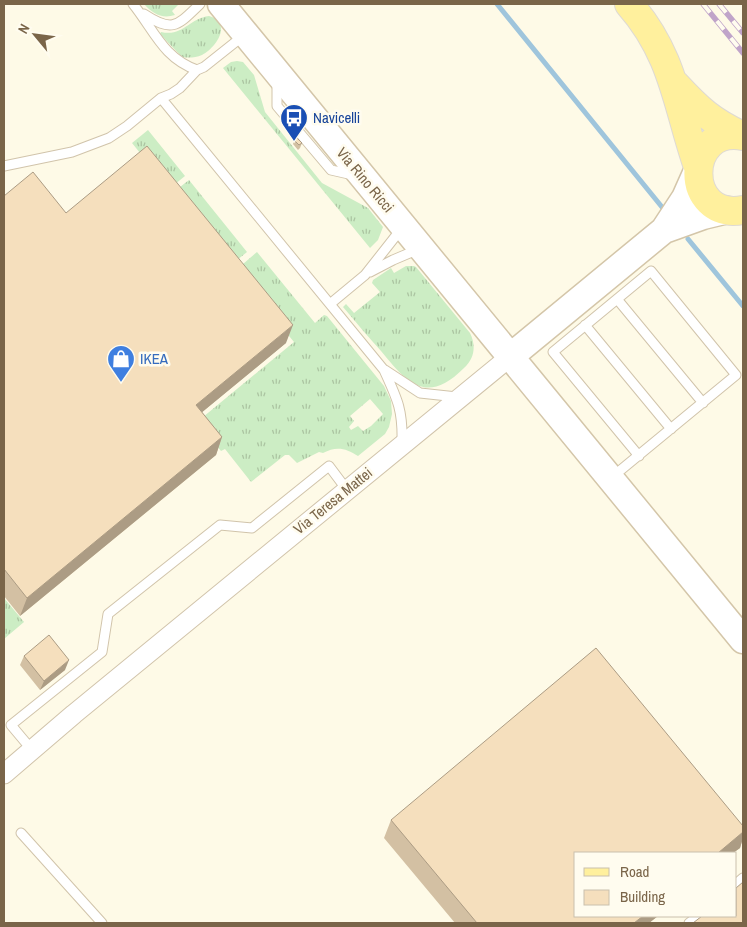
<svg xmlns="http://www.w3.org/2000/svg" width="747" height="927" font-family="'Archivo Narrow',sans-serif">
<style>
.grass{fill:url(#grass-tufts);fill-rule:evenodd}
.lines{fill:none;stroke-linecap:round;stroke-linejoin:round}
.stream{stroke:#9fc5dc;stroke-width:5}
.lane-casing{stroke:#d1c4ab;stroke-width:11}
.street-casing{stroke:#d1c4ab;stroke-width:21}
.secondary-casing{stroke:#d4c6a9;stroke-width:29}
.primary-casing{stroke:#dfdad3;stroke-width:30}
.lane{stroke:#fff;stroke-width:9}
.street{stroke:#fff;stroke-width:19}
.secondary{stroke:#fff;stroke-width:26}
.primary{stroke:#fff09d;stroke-width:28}
.rail-casing{stroke:#c0a4c9;stroke-width:5.5}
.rail{stroke:#fffcef;stroke-width:4;stroke-dasharray:11;stroke-linecap:butt}
.wall{fill:#d3c0a3}
.shaded-wall{fill:#ac9c84}
.building{fill:#f5dfbd;stroke:#ac9c84}
.labels{text-anchor:middle;stroke-width:5;stroke-linejoin:round;paint-order:stroke}
.transit-label{font-size:15px;fill:#164399;stroke:#fffcef;text-anchor:start}
.street-label{font-size:15px;fill:#7a6549;stroke:#fffcef}
.shop-label{font-size:15px;fill:#366cbe;stroke:#fffcef;text-anchor:start}
</style>
<defs>
<pattern id="grass-tufts" width="24" height="20" patternUnits="userSpaceOnUse" patternTransform="scale(1.25)"><rect width="24" height="20" fill="#ccedc4"/><path d="M3 7l-1-3M5 7V3M7 7l1-3M15 17l-1-3M17 17v-4M19 17l1-3" fill="none" stroke="#abc4a1"/></pattern>
</defs>
<rect width="100%" height="100%" fill="#fefae7"/>
<path class="grass" d="M144 4H179L172 11 175 15C162 19 153 14 144 4Z
M209 16C233 23 216 48 202 55 195 58 188 58 182 57L160 34 161 32C183 37 188 19 209 16Z
M237 61 243 62 254 75 265 112 322 183 368 208 383 227 378 240 370 248 223 68 231 62Z
M148 130 185 176 169 189 132 143Z
M189 180 247 252 231 265 180 187Z
M257 252 315 323 324 315 327 316 384 386 391 401 392 414 389 427 385 434 358 456C346 448 336 446 323 453L319 452 297 463 289 455H285L251 482 225 449 221 451 197 422 294 342 261 302 243 264ZM370 399 383 414 371 426 363 431 358 426 351 430 349 427 354 421 350 416Z
M406 266H414L416 267 470 333C476 345 475 358 464 368 427 405 408 384 381 351 368 337 356 322 343 307L346 304 354 313 380 292 372 283 373 280 391 268 394 273Z
M4 598 24 622 4 639Z"/>
<g class="lines">
<path class="stream" d="M497 4 666 212
M688 239 743 306"/>
<defs>
<path id="lane" d="M133 4C154 30 163 58 197 70L204 67 243 36
M144 14C173 33 177 26 200 4
M277 83V106L331 170 353 175
M161 98 384 370C398 400 403 411 402 444
M4 166 72 152 109 138 127 126 161 98 171 94 180 88 197 70
M370 272 393 260 419 249
M617 299 703 403
M330 304 365 275 402 228
M585 325 671 429
M385 370 420 393 457 397
M611 478 736 375 651 271 553 352 639 456
M32 750 11 725 102 652 108 614 220 525 252 528 329 466 347 490
M21 833 102 923
M736 884 743 878
M689 923 698 916"/>
<path id="street" d="M4 774 74 714 511 356"/>
<path id="secondary" d="M221 4 743 640
M664 230 703 216 728 210
M511 356 664 230 685 198 697 171"/>
<path id="primary" d="M629 4C674 55 677 106 698 167
M675 84C698 109 712 122 743 136
M743 136C684 125 683 221 743 210"/>
</defs>
<use href="#lane" class="lane-casing"/>
<use href="#street" class="street-casing"/>
<use href="#secondary" class="secondary-casing"/>
<use href="#primary" class="primary-casing"/>
<use href="#lane" class="lane"/>
<use href="#street" class="street"/>
<use href="#secondary" class="secondary"/>
<use href="#primary" class="primary"/>
<defs>
<path id="rail" d="M703 4 743 53
M719 4 743 33"/>
</defs>
<use href="#rail" class="rail-casing"/>
<use href="#rail" class="rail"/>
</g>
<path class="wall" d="M294 140 302 143 300 148 298 150 293 144Z
M4 196 66 213 286 343 202 412 222 437 216 455 20 616 4 596Z
M24 656 65 670 40 690 20 665Z
M391 820 743 826V838L740 848 733 853H576V916H658L649 923H455L384 838Z"/>
<path class="shaded-wall" d="M293 325 286 343 189 423 196 405Z
M222 437 216 455 20 616 27 598Z
M69 660 65 670 40 690 44 681Z
M743 832V838L740 848 733 853H718Z
M643 916H658L649 923H634Z"/>
<path class="building" d="M297 138 302 143 299 145 294 140Z
M147 146 293 325 196 405 222 437 27 598 4 569V196L33 172 66 213Z
M49 635 69 660 44 681 24 656Z
M596 648 743 826V832L718 853H576V916H643L634 923H477L391 820Z
M743 882V923H693L702 916H736V888Z"/>
<defs>
<symbol id="bus-pin" viewBox="-11 -11 22 30"><path d="M0 17L-7.5 6A9.5 9.5 0 1 1 7.5 6Z" fill="#1a4fb4" stroke="#fffcef"/><path d="M-5-6H5V4H4V6H2V4H-2V6H-4V4H-5ZM-3.5-4V0h7V-4ZM-3.5 1.2v1.5H-2V1.2ZM2 1.2v1.5H3.5V1.2Z" fill="#fff"/></symbol>
<symbol id="shop-pin" viewBox="-11 -11 22 30"><path d="M0 17L-7.5 6A9.5 9.5 0 1 1 7.5 6Z" fill="#3f7fe0" stroke="#fffcef"/><path d="M-5-2.5h2.3a2.7 3.5 0 0 1 5.4 0H5L5.5 6h-11ZM-1.5-2.5h3a1.5 2.3 0 0 0-3 0Z" fill="#fff"/></symbol>
</defs>
<g fill-rule="evenodd">
<use href="#bus-pin" x="278" y="102" width="32" height="43"/>
<use href="#shop-pin" x="105" y="343" width="32" height="43"/>
</g>
<g class="labels">
<g class="transit-label">
<text x="313" y="123">Navicelli</text>
</g>
<g class="street-label">
<text transform="translate(365 180) rotate(50)" y="5">Via Rino Ricci</text>
<text transform="translate(333 501) rotate(-39)" y="5">Via Teresa Mattei</text>
</g>
<g class="shop-label">
<text x="140" y="364">IKEA</text>
</g>
</g>
<rect width="747" height="927" fill="none" stroke="#7a6549" stroke-width="10"/>
<rect x="574" y="852" width="162" height="65" fill="#fffcef" stroke="#cac0ad"/>
<rect x="584" y="868" width="25" height="8" fill="#fff09d" stroke="#cac0ad"/>
<text x="620" y="877" font-size="15" fill="#7a6549">Road</text>
<rect x="584" y="890" width="25" height="15" fill="#f5dfbd" stroke="#cac0ad"/>
<text x="620" y="902" font-size="15" fill="#7a6549">Building</text>
<g transform="translate(35 35) rotate(299)" stroke="#fffcef" stroke-width="4" paint-order="stroke">
<path d="M0-4L9 19L0 12L-9 19Z" fill="#7a6549"/>
<text y="-8" font-size="14" font-weight="bold" text-anchor="middle" fill="#7a6549">N</text>
</g>
</svg>
